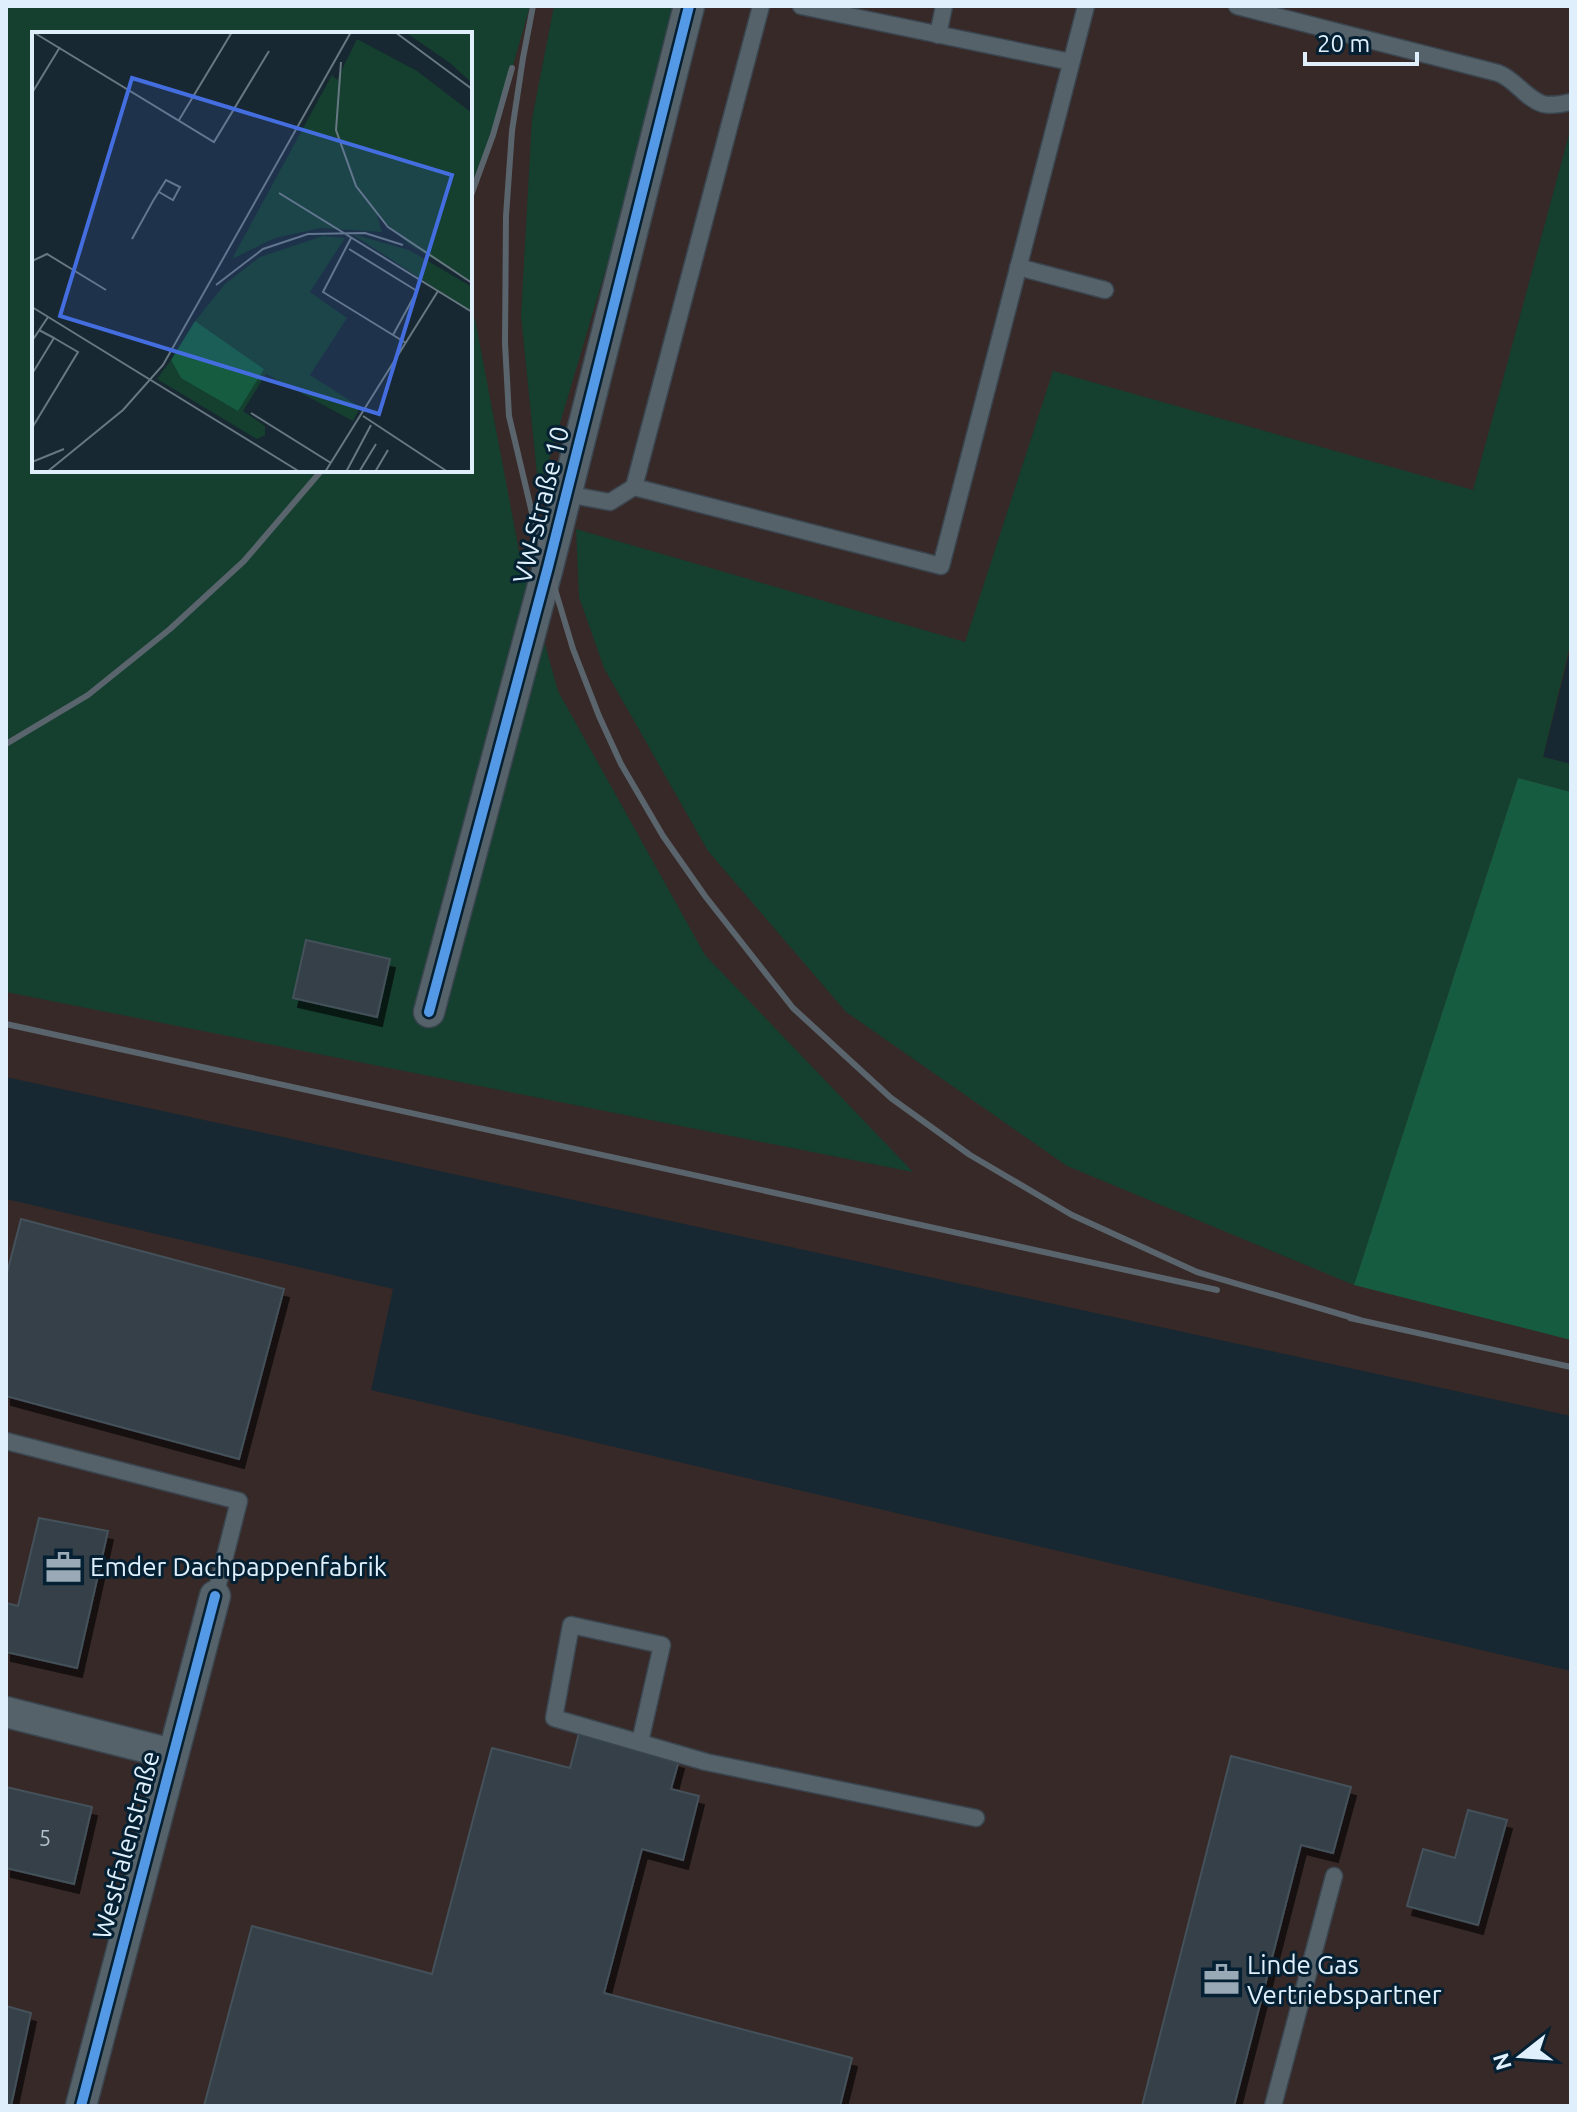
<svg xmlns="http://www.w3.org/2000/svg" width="1577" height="2112" font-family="Ubuntu,sans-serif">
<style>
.industrial{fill:#372927;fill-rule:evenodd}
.green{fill:#153f2f}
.forest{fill:#155c40}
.building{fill:#344048;stroke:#44515a;stroke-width:2;filter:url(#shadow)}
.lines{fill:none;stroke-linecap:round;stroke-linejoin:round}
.service-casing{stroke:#3a454f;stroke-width:19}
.minor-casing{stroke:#3a454f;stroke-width:33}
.service{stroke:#566269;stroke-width:16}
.minor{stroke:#566269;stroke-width:30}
.rail{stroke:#59646d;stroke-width:6}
.cycleway-casing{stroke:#042032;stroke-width:15}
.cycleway{stroke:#5399e6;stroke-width:10}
.labels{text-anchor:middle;stroke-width:6;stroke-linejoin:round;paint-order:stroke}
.number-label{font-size:22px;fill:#b4c3cf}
.street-label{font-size:26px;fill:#dfeffc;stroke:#042032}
.poi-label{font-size:26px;fill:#dfeffc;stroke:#042032;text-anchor:start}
.inset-road{fill:none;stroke:#687883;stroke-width:2}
.view{fill:#446edf;fill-opacity:0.15;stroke:#446edf;stroke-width:4}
.inset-edge{fill:none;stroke:#dfeffc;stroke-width:4}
</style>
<defs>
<filter id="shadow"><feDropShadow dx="5" dy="9" stdDeviation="0" flood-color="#0009"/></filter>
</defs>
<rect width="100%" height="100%" fill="#182832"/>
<path class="industrial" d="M6 6H1571V646L1543 757 1571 764V1416L6 1077ZM34 34H470V470H34Z
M6 1199 393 1289 371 1390 1571 1671V2106H6Z"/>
<path class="green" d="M6 6H530L493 135 470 198V34H34V470H470V318L475 319 520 556 558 691 705 955 913 1172 6 992Z
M554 6H684L539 494 521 316 532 119Z
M1571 127V641L1543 757 1571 764V792L1518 778 1354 1285 1067 1166 846 1012 708 851 604 668 579 597 576 529 965 642 1053 371 1473 490Z"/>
<path class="forest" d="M1518 778 1571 792V1340L1354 1285Z"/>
<path class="building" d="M306 940 390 959 377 1017 293 998Z
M21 1219 284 1289 239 1459 6 1396V1277Z
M39 1518 108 1531 77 1668 6 1652V1603L18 1606Z
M579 1733 679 1760 671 1789 699 1796 683 1860 642 1849 604 1993 852 2058 840 2106H204L252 1926 432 1974 492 1748 570 1768Z
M1231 1756 1351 1787 1333 1853 1301 1845 1234 2106H1142Z
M6 1787 92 1807 74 1884 6 1868Z
M1468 1810 1507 1820 1478 1925 1407 1906 1423 1849 1455 1858Z
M6 2006 31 2013 11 2106H6Z"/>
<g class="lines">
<defs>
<path id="service" d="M801 6 1071 62
M1237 6 1498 73C1515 79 1526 99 1543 104 1552 106 1562 104 1571 102
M938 35 944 6
M1018 267 1105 290
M634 487 941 566 1086 6
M566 494 610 502 634 487 761 6
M6 1441 239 1501 215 1596
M640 1742 662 1645 571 1625 554 1718 706 1762 976 1818
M1273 2106 1334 1876"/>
<path id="minor" d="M429 1012 548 567 689 6
M6 1712 172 1754
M81 2106 215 1596"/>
</defs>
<use href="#service" class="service-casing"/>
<use href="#minor" class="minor-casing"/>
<use href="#service" class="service"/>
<use href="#minor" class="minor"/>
<path class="rail" d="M533 6 523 58 512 131 506 216 505 343 509 416 532 513 573 649 599 716 621 764 663 836 705 896 793 1008 891 1098 970 1155 1072 1215 1197 1272 1360 1320
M470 198 493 135 512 68
M6 744 88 695 170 629 244 561 322 470
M6 1024 1217 1290
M1350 1318 1571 1367"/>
<defs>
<path id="cycleway" d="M429 1012 548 567 689 6
M81 2106 215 1596"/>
</defs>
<use href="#cycleway" class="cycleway-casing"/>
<use href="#cycleway" class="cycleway"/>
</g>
<defs>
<symbol id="office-bare" viewBox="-9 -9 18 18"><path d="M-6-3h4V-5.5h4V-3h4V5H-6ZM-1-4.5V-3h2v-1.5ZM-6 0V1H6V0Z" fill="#99a9b5" stroke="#042032" stroke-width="2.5" paint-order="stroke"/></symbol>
</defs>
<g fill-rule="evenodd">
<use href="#office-bare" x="38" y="1542" width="51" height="51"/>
<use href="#office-bare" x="1196" y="1954" width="51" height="51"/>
</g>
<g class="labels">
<g class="number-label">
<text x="45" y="1846">5</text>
</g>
<g class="street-label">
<text transform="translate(541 505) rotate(-76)" y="9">VW-Straße 10</text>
<text transform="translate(126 1845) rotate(-75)" y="9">Westfalenstraße</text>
</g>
<g class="poi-label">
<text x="90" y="1576">Emder Dachpappenfabrik</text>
<text x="1247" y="1974">Linde Gas<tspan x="1247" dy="30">Vertriebspartner</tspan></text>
</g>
</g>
<g transform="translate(32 32)">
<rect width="440" height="440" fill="#182832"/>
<path d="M373 0H440V51L418 31ZM325 7 385 39 440 81V251L377 212 345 183 350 200 289 196 243 206 200 227 300 43 305 48ZM320 202 377 218 440 255V280ZM291 204 313 206 278 260 315 286 278 343 328 375 321 389 234 342 211 379 233 394V403L225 407 125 347 139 328 149 346 232 337 163 289 194 251 228 225Z" fill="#153f2f"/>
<path d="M163 289 232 337 206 379 149 346 139 328Z" fill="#155c40"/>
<path class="inset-road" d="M1 0 182 110 237 19M363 0 440 57M309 30 304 98 324 154 356 195 440 251M0 61 28 15M147 88 200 0M247 161 440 280M319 206 291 260 374 311M100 207 121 169 134 148 148 155 141 168 127 160M317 217 385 259 361 303M0 229 15 222 74 258M184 253 231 217 276 202 333 201 371 213M0 275 268 440M0 309 16 285M0 342 22 306 7 298M219 381 299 431M331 384 416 440M0 396 46 320 22 306M0 430 32 417M15 440 91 378 131 333 319 0M293 440 406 259M314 440 339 393M327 440 344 412M343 440 356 418"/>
<path class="view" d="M100 46 420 143 347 382 28 284Z"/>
<rect width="440" height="440" class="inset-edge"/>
</g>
<rect width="1577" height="2112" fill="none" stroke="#dfeffc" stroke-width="16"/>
<g transform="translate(1521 2056) rotate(253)" stroke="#042032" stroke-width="6" paint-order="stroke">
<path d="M0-6L14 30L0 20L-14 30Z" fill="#dfeffc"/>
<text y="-12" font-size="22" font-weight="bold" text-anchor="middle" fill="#dfeffc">N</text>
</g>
<path d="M1305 52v12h112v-12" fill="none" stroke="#dfeffc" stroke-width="4"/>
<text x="1317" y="52" font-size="24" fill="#dfeffc" stroke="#042032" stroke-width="6" paint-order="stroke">20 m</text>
</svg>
